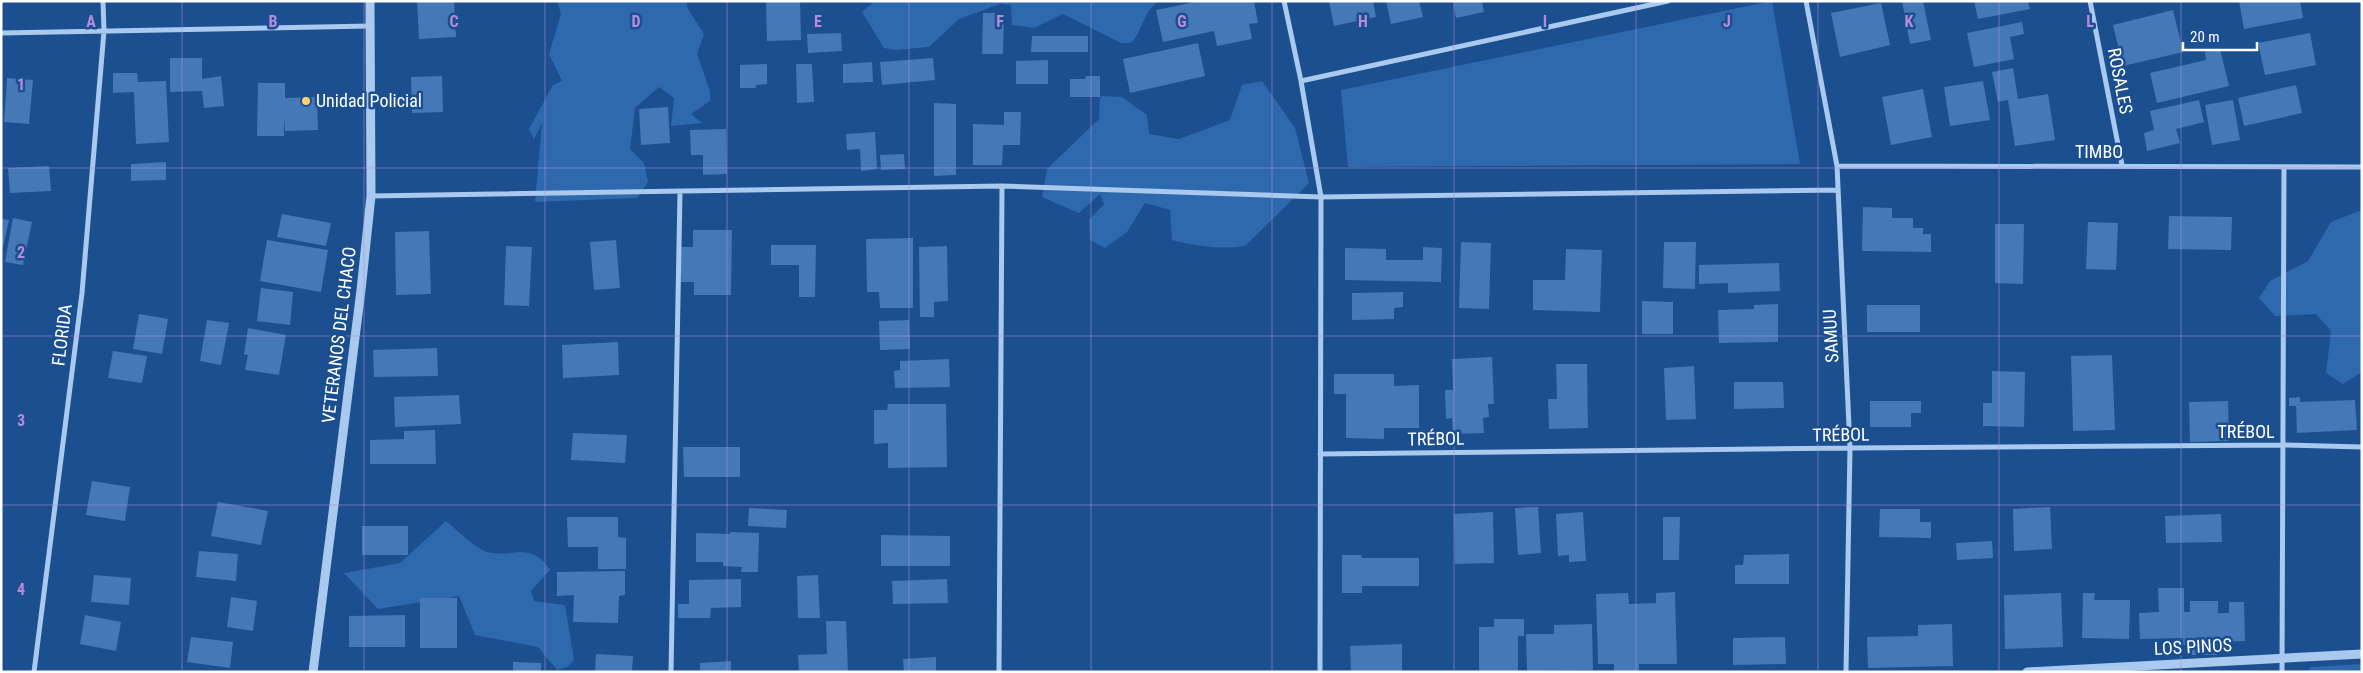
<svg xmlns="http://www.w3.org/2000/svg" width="2363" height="673" font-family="'Roboto Condensed',sans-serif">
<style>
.green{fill:#2e69ad}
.building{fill:#4478b7}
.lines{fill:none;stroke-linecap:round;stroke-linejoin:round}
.minor{stroke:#a9c9ee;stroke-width:5}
.tertiary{stroke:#a9c9ee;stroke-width:9}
.grid{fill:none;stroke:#b68bdc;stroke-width:1;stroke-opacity:0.55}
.poi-dot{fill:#ffd166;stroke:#1b4f8f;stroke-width:2}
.labels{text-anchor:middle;stroke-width:5;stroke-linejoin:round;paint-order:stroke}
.street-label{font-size:18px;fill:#fff;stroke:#1b4f8f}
.poi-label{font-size:18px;fill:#fff;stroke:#1b4f8f;text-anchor:start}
.grid-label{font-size:16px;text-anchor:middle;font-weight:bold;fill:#b68bdc;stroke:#1b4f8f;stroke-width:5;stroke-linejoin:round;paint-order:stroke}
</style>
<rect width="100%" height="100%" fill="#1b4f8f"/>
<path class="green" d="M557 1H686L688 9 704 34 697 54 710 91V101L691 114 702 123 671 126 674 98 659 87 635 108 630 149 644 163 648 182 637 198 535 202 542 123 534 139 529 129 553 85 562 81 549 54 561 14Z
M875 1H1160C1143 9 1144 30 1131 43H1121L1063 14 1034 28 1012 25 1011 5 1000 4 959 19 929 47 895 50 884 48 862 12Z
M1772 1 1800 164 1348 167 1341 90Z
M1262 81 1295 128 1309 183 1245 246C1221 250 1195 246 1172 240L1170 210 1145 203 1127 232 1105 248 1090 240 1089 220 1104 204 1100 194 1079 213 1042 197 1047 169 1099 119 1100 97 1102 96 1122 97 1147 115 1149 134 1179 139 1230 120 1242 85Z
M2362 210V372L2343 384 2326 373 2331 331 2316 314 2275 316 2259 298 2270 281 2308 261 2331 222Z
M446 521C456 529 476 549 487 552 514 559 530 540 550 570L531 591 534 601 565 605 574 660 567 667 557 670 538 647 475 635 459 596 378 609 344 573 400 563Z
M2362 664V671H2308L2311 667Z"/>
<path class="building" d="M417 1H454L456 37 419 39Z
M766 1H800L801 40 767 41Z
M1200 1H1254L1258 23 1249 24 1252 39 1217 46 1214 31 1163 42 1156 10Z
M1329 1H1373L1376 17 1334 26Z
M1386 1H1419L1423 17 1391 24Z
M1453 1H1482L1484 12 1456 18Z
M1902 1H1923L1931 40 1910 44Z
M1974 1H2028L2030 9 1978 19Z
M2239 1H2300L2303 18 2244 29Z
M1881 3 1890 45 1840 57 1831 13Z
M2173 10 2183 52 2123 66 2113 25Z
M983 13H1004L1003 54H982Z
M2022 22 2024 34 2010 37 2014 59 1974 67 1967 33Z
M841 33 842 51 808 53 807 34Z
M2310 33 2316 65 2265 75 2258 43Z
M1032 36H1088V52H1031Z
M1198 43 1205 76 1130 93 1123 59Z
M2220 49 2229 86 2157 103 2150 73 2206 60 2205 52Z
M170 58H202V79L221 76 224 106 204 108 202 91 170 92Z
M933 58 935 80 882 85 880 62Z
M1048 60V84H1016V61Z
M872 62 873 82 843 83V64Z
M767 64V84L756 85V88H740V65Z
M796 64H812L814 102 797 103Z
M2013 68 2018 99 2048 94 2055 140 2015 146 2008 100 1998 102 1992 72Z
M113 73H137L138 82 166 81 169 142 136 144 134 92 113 93Z
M442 76 443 112 412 113 411 77Z
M1086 76H1100V97H1070V79H1085Z
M7 78 33 80 29 124 4 122Z
M1983 81 1990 120 1950 126 1944 87Z
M258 83H285V98L317 97 318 130 285 131 284 117V136H257Z
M2296 85 2302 113 2244 126 2238 98Z
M1923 89 1932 137 1891 145 1882 97Z
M2199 100 2204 122 2176 129 2180 143 2147 151 2144 133 2154 130 2150 111Z
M2233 100 2240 140 2212 145 2205 105Z
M934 103 956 104V175L934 176Z
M668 107 670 143 641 145 639 109Z
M1004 112H1021L1020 145H1003L1002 165H973V124L1004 125Z
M726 129 727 174 703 175V155H691L690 130Z
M875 132 877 169 861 171 860 149 847 150 846 134Z
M904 154 905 169 881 170 880 155Z
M166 162V180L131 181V164Z
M49 166 51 191 10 193 8 168Z
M1863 207 1892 208V218H1913V228H1923V234H1931V252L1862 251Z
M282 214 331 223 326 246 277 237Z
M2169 216 2232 217 2231 250 2168 249Z
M13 218 32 222 23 265 5 262Z
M1 219 9 220 3 247H1Z
M2088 222 2118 223 2116 270 2086 269Z
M1995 224H2024L2023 284 1995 283Z
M693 230H732L731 295H694V282H681V247H693Z
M429 231 431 294 396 295 395 232Z
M913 238V308H880L879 292H867L866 239Z
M267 240 328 250 321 292 260 281Z
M616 240 620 288 594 290 590 242Z
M1461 242 1491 243 1489 309 1459 308Z
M1664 242H1696L1695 289 1663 288Z
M771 245H816L815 297H799V265H771Z
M506 246 532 247 529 306 504 305Z
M947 246 948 301 934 302V317H920L919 247Z
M1423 247 1442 248 1441 282 1345 280V248L1386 249V260H1423Z
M1566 249 1602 250 1600 312 1533 310V280H1565Z
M1779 263 1780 291 1728 293V283L1699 284V265Z
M261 288 293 292 290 325 257 321Z
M1403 292V307L1394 308V319L1352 320V293Z
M1642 301 1673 302V334H1642Z
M1778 304V342L1719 343 1718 310 1754 309V305Z
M1867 305H1920V332H1867Z
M139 314 168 319 162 354 133 349Z
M207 320 229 323 221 365 200 361Z
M909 320 910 349 880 350 879 321Z
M248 328 286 335 279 375 245 370 248 355 244 354Z
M618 342 619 375 563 378 562 345Z
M437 348 438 376 374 377 373 350Z
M113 351 147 356 142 383 108 378Z
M2112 355 2115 430 2073 431 2071 356Z
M1492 357 1494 404H1488L1489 417 1483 418 1484 433 1453 434 1452 418 1446 419 1445 390H1453L1452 359Z
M949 359 950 387 895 388 894 371 900 370V361Z
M1556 364H1587L1588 428 1549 429 1548 399H1557Z
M1694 366 1696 419 1666 420 1664 368Z
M1992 371 2025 372 2024 427 1983 426V403H1992Z
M1334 374H1394V386L1419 385V428H1384V439L1346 438V394H1334Z
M1734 382H1783L1784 408 1734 409Z
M459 395 461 424 395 427 394 397Z
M2300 397V402L2355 400 2357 430 2297 433 2296 406H2289V398Z
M1870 401H1921V413H1911V427H1870Z
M2228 401 2229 441 2190 442 2189 402Z
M888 404H946L947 467 888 468V443L874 444V410H887Z
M435 430 436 464H370V440L404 439V431Z
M573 433 627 435 625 463 571 460Z
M683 447H740V477H684Z
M92 481 130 487 125 521 86 515Z
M218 502 268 511 261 545 211 536Z
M1538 507 1541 553 1518 555 1515 508Z
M2050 507 2052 549 2014 551 2013 509Z
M749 508 787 510 786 528 748 526Z
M1880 509H1920V522H1931V538L1879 537Z
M1493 512 1494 563 1455 564 1454 514Z
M1583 512 1586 561 1569 562V555L1558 556 1556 514Z
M2221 514 2222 542 2166 543 2165 516Z
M567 517H618V537L626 538V569H598V547H568Z
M1663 517H1680L1679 560H1663Z
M362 526H408V555H362Z
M730 532 759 533 758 572H741L742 567 723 566V562H696V533L730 534Z
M881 535 950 536V566H881Z
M1992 541 1993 558 1957 560 1956 543Z
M199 551 238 554 236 581 196 577Z
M1789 554V584H1735V565H1743L1744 555Z
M1342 555H1361L1362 558H1419V586H1362V593H1342Z
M625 571V595L619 596 618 623 573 622 574 595 557 596V572Z
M94 575 131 578 129 605 91 602Z
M818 575 820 618H798L797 576Z
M741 579V607L711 608 710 618H678V604H689V580Z
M947 579 948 603 893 604 892 581Z
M2158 588H2184V612H2190V601H2218V613H2229V602H2244L2245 641 2217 642V655H2187L2186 645H2183V638L2140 639 2139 613 2159 612Z
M1675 592 1677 664H1639V672H1614V664H1598L1596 594 1628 593 1629 604 1656 603V593Z
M2061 593 2063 647 2005 649 2004 595Z
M2083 593H2095L2094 600H2130L2129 639 2082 638Z
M231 597 257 601 253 631 227 627Z
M420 598H457V648H420Z
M85 615 121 622 116 651 80 644Z
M405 615V647H349V616Z
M1494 619H1524V636H1518V671H1479V627H1494Z
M826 621H846L848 672H799L798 655 827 654Z
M1592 624 1593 670 1527 671 1526 634H1554V625Z
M1952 624 1953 666 1868 668 1867 637 1918 636V625Z
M191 637 233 642 230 668 187 662Z
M1785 637 1786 664 1733 665V638Z
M1402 644V672H1351L1350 646Z
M596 654 633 656 632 672H595Z
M936 657V672H904L903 659Z
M731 661V672H700V663Z
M513 662 541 663V672H513Z"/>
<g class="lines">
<path class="minor" d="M1284 1 1301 81 1321 197 1320 672
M1806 1 1837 166 1850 448 1846 672
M2090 1 2122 165
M1 33 370 26
M1301 81 1668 1
M1837 166 2362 167
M371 196 1002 186 1321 197 1837 190
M1320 454 1850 448 2284 445 2362 447
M34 672 82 293 104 31 103 1
M671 672 680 192
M999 672 1002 186
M2282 672 2284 167"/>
<path class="tertiary" d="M313 672 361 290 371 196 370 1
M2027 672 2362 654"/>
</g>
<path class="grid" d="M182 1V672M364 1V672M545 1V672M727 1V672M909 1V672M1091 1V672M1272 1V672M1454 1V672M1636 1V672M1818 1V672M1999 1V672M2181 1V672M1 168H2362M1 336H2362M1 505H2362"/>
<circle class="poi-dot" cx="306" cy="101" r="5"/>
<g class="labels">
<g class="street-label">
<text transform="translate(2120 81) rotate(79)" y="6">ROSALES</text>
<text x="2099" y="158">TIMBO</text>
<text transform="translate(62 335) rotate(-83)" y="6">FLORIDA</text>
<text transform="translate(339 335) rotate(-83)" y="6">VETERANOS DEL CHACO</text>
<text transform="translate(1831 336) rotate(-93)" y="6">SAMUU</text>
<text x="2246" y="438">TRÉBOL</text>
<text transform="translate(1841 435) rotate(-1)" y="6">TRÉBOL</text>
<text transform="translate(1436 439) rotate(-1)" y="6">TRÉBOL</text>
<text transform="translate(2193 647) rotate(-3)" y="6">LOS PINOS</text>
</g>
<g class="poi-label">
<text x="316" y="107">Unidad Policial</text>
</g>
</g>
<g class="grid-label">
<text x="91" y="27">A</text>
<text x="273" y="27">B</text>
<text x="454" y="27">C</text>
<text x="636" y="27">D</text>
<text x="818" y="27">E</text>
<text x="1000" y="27">F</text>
<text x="1182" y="27">G</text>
<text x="1363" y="27">H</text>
<text x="1545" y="27">I</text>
<text x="1727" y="27">J</text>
<text x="1909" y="27">K</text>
<text x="2090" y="27">L</text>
<text x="21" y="90">1</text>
<text x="21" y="258">2</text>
<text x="21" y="426">3</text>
<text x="21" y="595">4</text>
</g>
<rect width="2363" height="673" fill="none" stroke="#ffffff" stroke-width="5"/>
<path d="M2183 42v8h74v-8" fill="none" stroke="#ffffff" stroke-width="2.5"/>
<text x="2190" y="42" font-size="15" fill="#ffffff" stroke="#1b4f8f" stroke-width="4" paint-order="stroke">20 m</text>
</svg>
